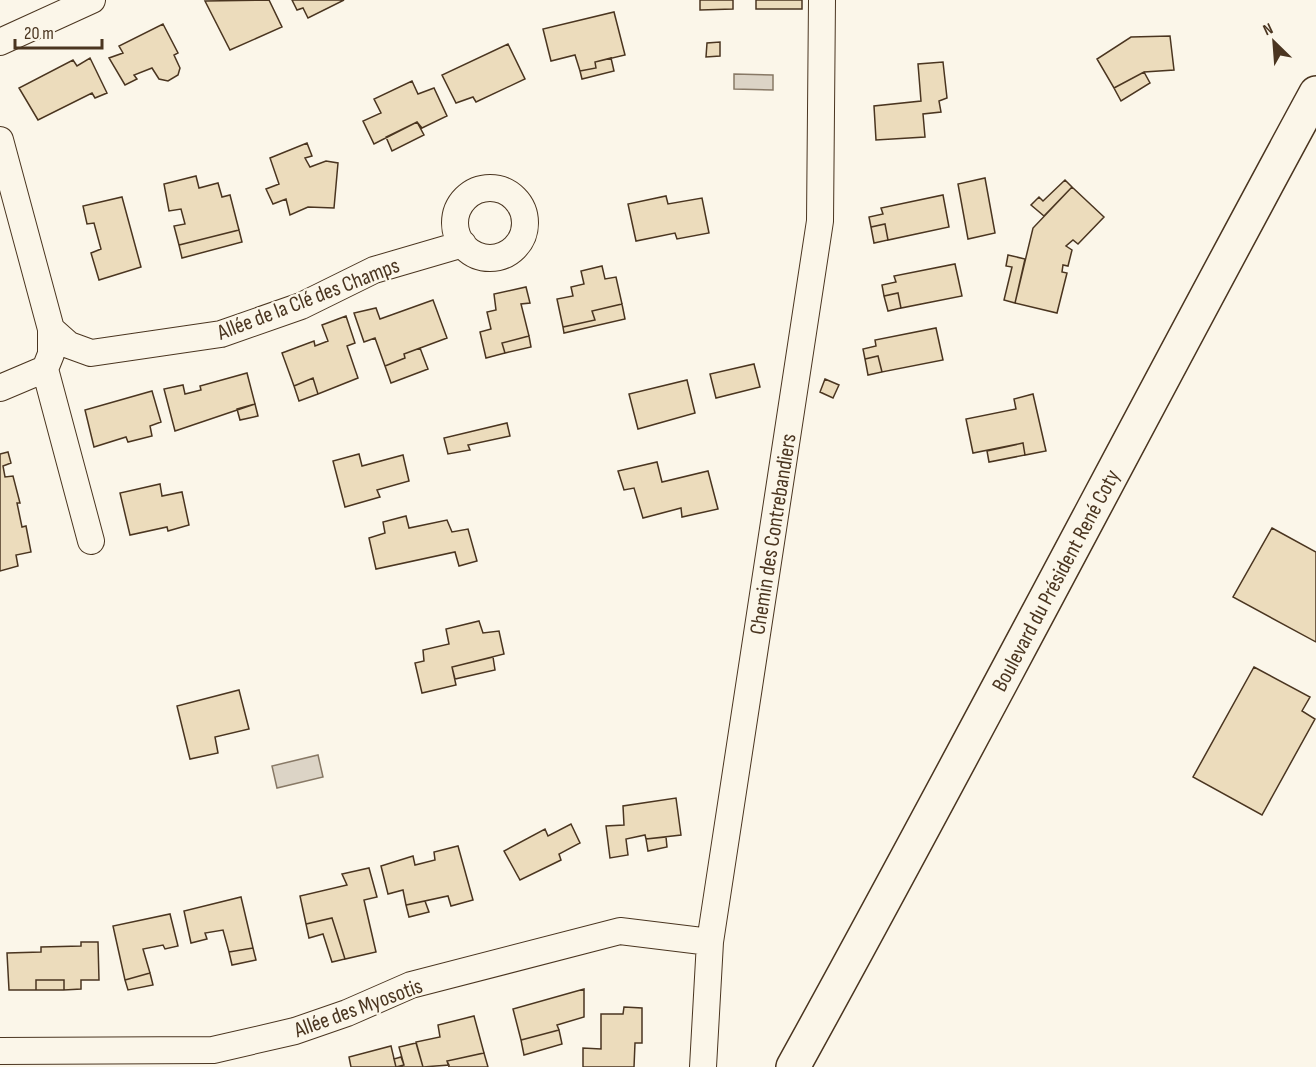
<svg xmlns="http://www.w3.org/2000/svg" width="1316" height="1067" font-family="'Sofia Sans Condensed',sans-serif">
<style>
.water{fill:#dcd4c6;stroke:#887966;stroke-width:1.5}
.building{fill:#ecdcbc;stroke:#4a3520;stroke-width:1.5}
.lines{fill:none;stroke-linecap:round;stroke-linejoin:round}
.minor-casing{stroke:#4a3520;stroke-width:28}
.secondary-casing{stroke:#4a3520;stroke-width:36}
.minor{stroke:#fbf6e9;stroke-width:26}
.secondary{stroke:#fbf6e9;stroke-width:33}
.labels{text-anchor:middle;stroke-width:4.5;stroke-linejoin:round;paint-order:stroke}
.street-label{font-size:22px;fill:#4a3520;stroke:#fbf6e9}
</style>
<rect width="100%" height="100%" fill="#fbf6e9"/>
<path class="water" d="M734 74 773 75V90L734 89Z
M318 755 323 777 277 788 272 766Z"/>
<path class="building" d="M269 0 282 27 230 50 205 1Z
M292 0H344L308 18 303 8 297 10Z
M700 0H733V9L700 10Z
M756 0H802V9H756Z
M614 12 625 55 595 62 596 68 580 71 575 55 551 61 543 29Z
M163 24 178 53 174 55 180 68 178 75 168 81 159 79 152 68 134 75 137 79 125 85 109 58 123 53 119 46Z
M1170 36 1174 70 1144 72 1114 88 1097 59 1131 37Z
M720 42V56L706 57 707 43Z
M508 44 525 79 476 102 473 97 456 103 442 75Z
M90 58 107 93 95 98 92 93 38 120 19 88 73 60 77 66Z
M611 58 614 71 582 79 580 71 596 68 595 62Z
M943 62 947 98 939 101 941 112 923 114 925 137 876 140 874 106 921 101 918 64Z
M1144 72 1150 83 1121 101 1114 88Z
M412 81 418 94 434 88 447 116 422 128 417 122 374 144 363 121 381 113 374 99Z
M417 122 424 135 392 151 386 137Z
M307 143 312 156 305 158 310 167 326 161 338 163 334 208 308 207 290 215 286 199 273 204 266 189 279 184 270 158Z
M196 176 199 188 218 183 222 197 230 195 239 230 179 245 174 226 185 224 181 209 169 211 164 184Z
M985 178 995 233 968 239 958 184Z
M1065 180 1072 187 1044 216 1031 205 1039 197 1043 201Z
M1072 187 1104 217 1078 244 1073 240 1066 246 1072 250 1068 266 1063 265 1062 272 1067 273 1057 313 1015 303 1033 228Z
M943 195 949 227 888 240 885 224 871 227 869 217 883 214 881 208Z
M666 196 668 204 702 198 709 233 677 239 675 233 636 241 628 204Z
M122 197 141 267 99 280 91 253 101 249 94 223 87 224 83 206Z
M885 224 888 240 874 243 871 227Z
M239 230 242 242 182 258 179 245Z
M1008 255 1025 259 1015 303 1004 300 1012 267 1006 266Z
M955 264 962 296 901 308 898 293 884 296 882 285 896 282 894 276Z
M602 266 605 279 616 277 622 304 592 311 595 320 563 327 557 299 573 296 571 287 584 284 581 271Z
M526 287 530 303 521 304 529 336 502 343 505 353 486 358 480 332 491 329 487 312 496 310 494 294Z
M898 293 901 308 888 311 884 296Z
M433 300 447 338 404 354 405 358 385 366 375 338 364 342 354 313 376 308 380 319Z
M622 304 625 319 564 333 563 327 595 320 592 311Z
M346 316 355 343 347 346 358 378 318 394 313 378 294 386 282 353 314 341 315 346 328 341 322 325Z
M936 328 943 360 882 372 878 356 865 359 863 349 876 346 875 340Z
M529 336 531 347 505 353 502 343Z
M420 348 428 369 391 383 385 366 405 358 404 354Z
M878 356 882 372 868 375 865 359Z
M754 364 760 387 716 398 710 374Z
M247 373 255 404 175 431 164 389 183 385 185 394 201 390 200 386Z
M313 378 318 394 299 401 294 386Z
M825 379 839 385 833 398 820 392Z
M687 380 695 413 638 429 629 394Z
M152 391 161 422 150 426 152 436 128 442 126 437 94 447 85 410Z
M1033 394 1046 451 1025 455 1023 443 973 453 966 419 1016 409 1014 399Z
M255 404 258 416 240 420 237 409Z
M507 423 510 436 468 445 470 450 448 454 444 438Z
M1023 443 1025 455 989 462 987 451Z
M8 452 11 463 3 466 5 477 13 476 20 503H17L22 527 26 526 31 552 16 555 18 566 0 571V454Z
M359 454 362 466 403 455 409 481 377 490 380 497 345 507 333 461Z
M657 462 662 482 708 471 718 509 682 517 681 508 643 518 634 488 624 490 618 471Z
M160 484 162 496 182 492 189 525 168 531 167 527 130 535 120 493Z
M406 516 409 528 447 520 452 532 468 529 477 561 459 566 455 552 376 569 369 538 385 533 383 522Z
M1272 528 1316 552V642L1233 597Z
M479 621 483 633 499 631 504 654 452 667 456 685 422 693 415 663 424 661 423 650 449 644 446 629Z
M493 657 495 670 455 679 452 667Z
M1254 667 1310 697 1302 711 1315 719 1262 815 1193 777Z
M239 690 249 729 215 737 218 753 190 759 177 706Z
M676 798 681 835 646 839 645 835 626 839 628 855 610 858 606 826 624 825 623 806Z
M571 824 580 843 559 854 561 860 520 880 504 851 545 829 548 836Z
M666 837 667 847 648 851 646 839Z
M458 846 473 900 451 906 448 896 406 905 403 890 388 894 381 866 413 856 415 865 435 860 434 852Z
M369 868 377 897 364 900 376 952 345 959 332 918 306 924 300 896 347 885 342 874Z
M241 897 253 948 229 952 223 930 205 933 207 939 191 943 184 911Z
M425 901 429 912 409 917 406 905Z
M170 914 178 946 165 949 163 945 143 949 150 973 125 980 113 926Z
M332 918 345 959 332 962 323 934 309 938 306 924Z
M81 942H98L99 980H81V989L64 990V980H36V990H9L7 953 41 952V947L81 946Z
M253 948 256 960 232 965 229 952Z
M150 973 153 985 128 990 125 980Z
M36 980H64V990H36Z
M584 989V1017L557 1025 559 1030 521 1040 513 1009Z
M624 1007 642 1008V1043H635L634 1067H583V1048L601 1049V1014H623Z
M474 1016 484 1053 447 1061 449 1065 423 1067 416 1042 440 1037 438 1025Z
M559 1030 562 1044 524 1055 521 1040Z
M416 1043 423 1067H397L404 1065 399 1047Z
M391 1046 396 1067H351L349 1057Z
M484 1053 488 1067H449L447 1061Z
M401 1057 404 1065 396 1067 394 1059Z"/>
<g class="lines">
<defs>
<path id="minor" d="M0 42 92 0
M0 140 51 329V354L45 369 0 388
M455 223a35 35 0 1 1 70 0a35 35 0 1 1-70 0Z
M51 329 69 345 91 353 221 334 301 306 374 270 463 244
M45 369 91 541
M0 1051 213 1050 295 1031 347 1013 411 985 620 931 710 942
M703 1067 710 942 820 221 822 0"/>
<path id="secondary" d="M793 1067C971 745 1140 417 1316 93"/>
</defs>
<use href="#minor" class="minor-casing"/>
<use href="#secondary" class="secondary-casing"/>
<use href="#minor" class="minor"/>
<use href="#secondary" class="secondary"/>
</g>
<g class="labels">
<g class="street-label">
<text transform="translate(308 298) rotate(-21)" y="8">Allée de la Clé des Champs</text>
<text transform="translate(772 534) rotate(-81)" y="8">Chemin des Contrebandiers</text>
<text transform="translate(1055 580) rotate(-62)" y="8">Boulevard du Président René Coty</text>
<text transform="translate(358 1007) rotate(-20)" y="8">Allée des Myosotis</text>
</g>
</g>
<g transform="translate(1274 42) rotate(335)" stroke="#fbf6e9" stroke-width="4.5" paint-order="stroke">
<path d="M0-4.5L10 22L0 15L-10 22Z" fill="#4a3520"/>
<text y="-9" font-size="16" font-weight="bold" text-anchor="middle" fill="#4a3520">N</text>
</g>
<path d="M15 39v9h87v-9" fill="none" stroke="#4a3520" stroke-width="3"/>
<text x="24" y="39" font-size="18" fill="#4a3520" stroke="#fbf6e9" stroke-width="4.5" paint-order="stroke">20 m</text>
</svg>
